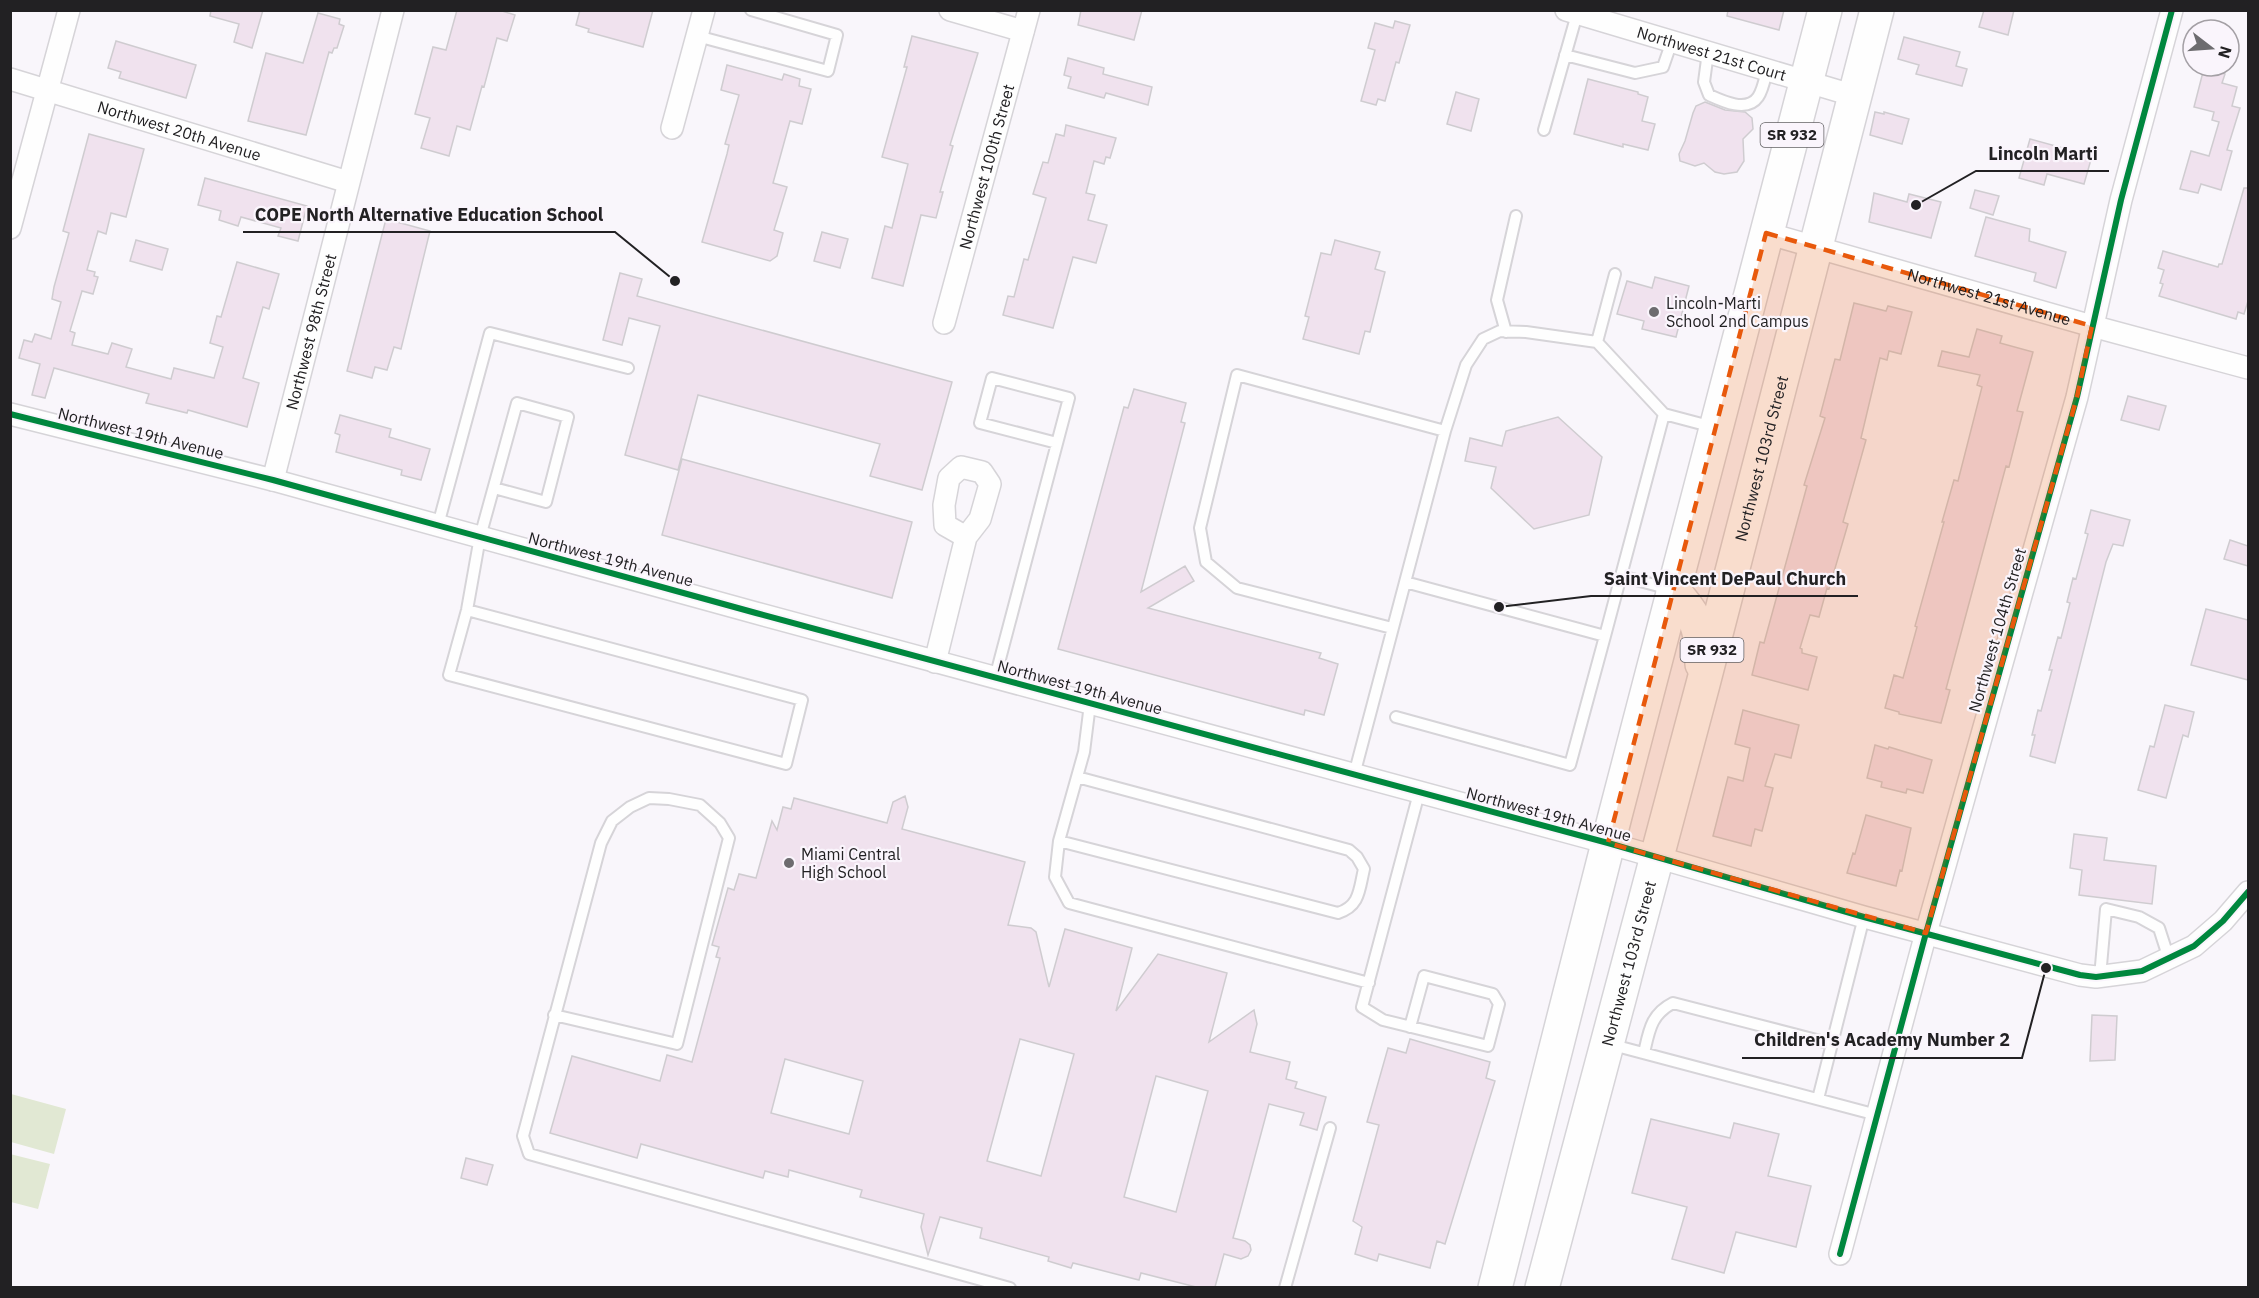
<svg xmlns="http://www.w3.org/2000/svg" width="2259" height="1298" font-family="'IBM Plex Sans',sans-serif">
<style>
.green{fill:#e1e8d3}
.building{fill:#f0e2ee;stroke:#cfccd0;stroke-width:1.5;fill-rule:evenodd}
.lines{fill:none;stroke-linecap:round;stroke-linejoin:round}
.lane-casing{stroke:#d6d4d8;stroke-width:14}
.street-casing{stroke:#d6d4d8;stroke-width:24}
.primary-casing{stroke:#d6d4d8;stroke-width:36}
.lane{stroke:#fefefe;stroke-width:10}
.street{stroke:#fefefe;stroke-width:21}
.primary{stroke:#fefefe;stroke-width:33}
.cycleway-casing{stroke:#faf5fc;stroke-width:10}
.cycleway{stroke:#00873e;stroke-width:6}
.marked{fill:#e8590c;fill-opacity:0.2;stroke:#e8590c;stroke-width:4.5;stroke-dasharray:12 8;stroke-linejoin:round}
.poi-dot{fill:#6d6c6f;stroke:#faf5fc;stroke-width:2}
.labels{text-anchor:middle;stroke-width:4.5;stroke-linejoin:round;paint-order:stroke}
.shield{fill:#faf5fc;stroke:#636164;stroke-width:1.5}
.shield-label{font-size:15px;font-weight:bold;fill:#222123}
.street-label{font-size:16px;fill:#222123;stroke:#faf5fc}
.poi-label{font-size:16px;fill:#222123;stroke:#faf5fc;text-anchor:start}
.leader{fill:none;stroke:#222123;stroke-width:2}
.callout-dot{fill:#222123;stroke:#faf5fc;stroke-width:2}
.callout-label{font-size:18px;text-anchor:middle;font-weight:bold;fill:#222123;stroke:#faf5fc;stroke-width:4.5;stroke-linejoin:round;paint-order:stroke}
</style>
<rect width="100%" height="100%" fill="#f9f6fb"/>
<path class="green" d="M11 1094 66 1109 54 1154 11 1142Z
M10 1154 50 1164 38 1209 11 1202Z"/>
<path class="building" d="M211 10H263L252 48 234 42 239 24 210 16Z
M457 10H499L515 15 507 41 497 38 484 87 482 86 470 130 457 126 449 156 421 148 430 118 415 114 433 47 446 50Z
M580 10H653L643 47 588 32 589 29 576 25Z
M1081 10H1142L1134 40 1078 25Z
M1728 10H1784L1779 30 1727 16Z
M1984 10H2014L2008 35 1979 27Z
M318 13 340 19 339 24 344 26 337 48H334L332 53 329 52 306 135 248 121 266 53 303 63Z
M1395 21 1410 25 1399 63 1396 62 1385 101 1378 99 1376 105 1361 101 1375 50 1368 48 1375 23 1393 28Z
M912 36 978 53 950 145 953 146 940 192H943L936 218 921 215 903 286 872 278 885 226 892 228 908 164 882 157 907 67H904Z
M1904 37 1960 52 1956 66 1967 69 1962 86 1916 74 1919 65 1898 59Z
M116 41 196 65 186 98 119 78 121 72 108 68Z
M1068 58 1104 68 1103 74 1152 87 1148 105 1106 93 1104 98 1068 88 1071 77 1064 75Z
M727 65 782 80 784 74 800 79 799 86 811 89 802 124 790 121 773 183 787 187 774 230 783 233 777 256 770 261 702 242 727 154 729 145 725 144 739 95 721 90Z
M2204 68 2225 74 2222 83 2237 87 2232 106 2240 108 2227 150 2232 151 2221 190 2201 184 2198 193 2180 189 2191 151 2209 156 2219 122 2212 120 2214 112 2194 107Z
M1588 79 1638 92V94L1648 97 1642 121 1655 124 1648 150 1623 144V147L1574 134Z
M1456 92 1479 99 1471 131 1447 124Z
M1705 102 1725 110 1745 112 1752 118 1753 129 1743 139 1744 161 1737 172 1724 174 1715 172 1704 163 1695 166 1680 161 1679 154 1685 141 1693 113 1696 106Z
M1875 112 1884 114V112L1909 119 1902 144 1870 135Z
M1066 125 1116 138 1110 158 1106 157 1104 164 1094 161 1086 193 1095 195 1088 220 1107 225 1096 263 1073 257 1053 328 1003 315 1008 296 1014 297 1024 259 1028 260 1046 198 1033 194 1043 162 1048 163 1056 134 1064 136Z
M89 134 144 149 126 217 111 213 106 234 98 231 87 270 95 272 94 276 98 277 93 294 82 291 70 331 75 333 72 345 108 354 112 343 132 349 126 367 171 379 174 368 214 378 223 347 210 343 217 316 221 317 237 262 279 274 269 309 263 307 243 378 259 383 247 427 188 410 187 413 146 403 149 394 54 368 45 398 32 395 40 364 19 358 24 340 32 342 35 334 51 339 61 302 52 299 54 287 69 233 63 231Z
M2030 139 2092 156 2084 184 2047 174 2044 185 2019 178Z
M205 178 307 206 298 241 278 236 281 228 241 217 238 226 219 220 221 211 198 205Z
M2244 188H2248V301L2244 314 2238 312 2236 319 2159 296 2163 284 2160 283 2164 270 2158 268 2163 251 2218 267 2219 264H2222Z
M1975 190 1999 196 1993 215 1970 208Z
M1874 193 1907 202 1909 194 1941 202 1931 238 1869 222Z
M1986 217 2030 229 2029 241 2066 252 2056 288 2034 281 2036 273 1975 256Z
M386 219 430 231 401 349 394 347 387 370 375 367 372 378 347 371Z
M822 232 848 239 840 268 814 261Z
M136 240 168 249 162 270 130 261Z
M1335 240 1380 252 1375 269 1385 272 1370 332 1365 331 1359 354 1303 339 1309 317 1305 316 1321 253 1331 255Z
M620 273 642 279 637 296 952 382 922 490 870 476 880 444 698 395 678 470 625 455 660 326 629 318 622 345 603 340Z
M1655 277 1689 286 1676 337 1642 329 1644 321 1617 314 1627 281 1652 288Z
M1854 303 1886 311 1888 306 1912 312 1901 354 1889 351 1887 360 1880 358 1861 438 1866 440 1843 522 1848 524 1829 589 1827 588 1819 617 1810 615 1800 648 1802 649V653L1817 657 1808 690 1752 675 1760 642 1764 643 1807 486 1804 485 1825 418 1820 416 1835 359 1840 360Z
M1977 329 2002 336 2000 343 2033 352 2017 411 2023 412 2009 467 2006 466 1946 689 1950 690 1941 723 1899 714V712L1885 708 1894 675 1903 678 1917 627 1915 626 1944 522H1942L1954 480 1958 481 1982 387 1977 385 1980 375 1938 366 1942 351 1969 357Z
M1134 389 1186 403 1181 422 1185 423 1141 592 1185 566 1194 581 1148 608 1321 653 1319 658 1338 664 1324 715 1305 710 1304 715 1058 649 1124 407 1128 408Z
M2128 396 2166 406 2159 430 2121 420Z
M340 415 391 429 389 437 430 449 421 480 401 475 402 470 336 452 340 435 335 433Z
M1558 417 1602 457 1589 515 1534 529 1491 488 1496 467 1465 461 1470 438 1502 446 1506 431Z
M682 459 912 522 892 598 662 535Z
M2091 510 2130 520 2123 546 2113 544 2106 562 2055 763 2030 756 2035 735H2032L2038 710 2041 711 2052 670H2049L2058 637 2061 638 2070 603 2067 602 2073 578 2076 579 2088 534 2085 533Z
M2230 540 2248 546V566L2224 559Z
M2206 609 2248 620V680L2191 665Z
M2165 705 2194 712 2188 737 2183 735 2166 798 2138 790 2150 746 2154 747Z
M1743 710 1799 725 1791 758 1775 754 1765 786 1773 788 1762 831 1755 829 1751 846 1713 836 1728 777 1743 781 1750 748 1735 744Z
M1875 745 1888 749 1889 747 1932 760 1923 793 1907 789 1906 793 1881 787 1882 782 1867 778Z
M905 796 908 807 902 829 1025 862 1008 925 1031 928 1036 932 1049 987 1065 929 1132 948 1116 1011 1158 954 1227 973 1209 1042 1254 1010 1257 1024 1250 1052 1290 1062 1286 1079 1297 1082 1295 1088 1326 1097 1317 1130 1300 1125 1304 1113 1269 1104 1233 1238 1245 1241 1250 1245 1251 1250 1248 1256 1241 1259 1224 1254 1215 1287H1196L1141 1273 1139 1280 1073 1263 1071 1268 1048 1261 1049 1257 980 1238 982 1228 940 1217 928 1255 921 1227 924 1214 860 1197 862 1190 789 1170 788 1177 765 1171 763 1178 641 1144 637 1158 550 1133 572 1056 660 1081 667 1055 692 1062 720 958 716 957 719 947 712 945 728 888 734 890 739 874 756 878 772 821 777 830 783 807 791 809 794 798 887 823 893 802ZM1020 1039 1074 1054 1041 1176 987 1161ZM785 1059 863 1081 849 1134 771 1113ZM1156 1076 1208 1091 1176 1212 1124 1197Z
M1866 815 1911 828 1902 871 1900 870 1896 886 1847 873 1853 853 1855 854Z
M2074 834 2107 838 2104 860 2156 866 2152 904 2079 895 2082 870 2070 868Z
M2092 1015 2117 1016 2115 1060 2090 1061Z
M1410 1039 1490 1062 1486 1078 1495 1081 1445 1244 1437 1241 1430 1268 1379 1254 1377 1261 1355 1254 1362 1227 1353 1221 1379 1125 1367 1122 1388 1048 1406 1053Z
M1651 1119 1730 1138 1734 1123 1779 1134 1768 1176 1811 1186 1796 1247 1736 1232 1724 1273 1672 1259 1687 1207 1632 1193Z
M466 1158 493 1165 487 1185 461 1178Z"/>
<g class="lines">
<defs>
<path id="lane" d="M697 36 828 71 837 35 751 10
M1708 52 1704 82 1709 95C1722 101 1747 113 1758 97 1763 90 1765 78 1767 70
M1565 55 1635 73 1663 67 1672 41
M1544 130 1577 14
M1506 332 1497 300 1516 216
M1597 342 1615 274
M438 525 490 333 628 368
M1621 576 1670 589
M467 610 802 700 786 764 449 675 467 610 480 537 517 403 568 417 546 502 494 488
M1392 628 1237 588 1206 562 1200 528 1237 375 1445 431
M1605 636 1664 414 1713 427
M995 678 1069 398 992 378 980 423 1057 443
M1090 704 1084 752 1059 841 1055 877 1069 903 1369 983
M1396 717 1570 765 1605 636 1405 582
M1354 775 1445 431 1466 365 1483 339 1500 331 1526 332 1597 342 1664 414
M1059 841 1338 913C1360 906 1359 890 1364 869L1357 857 1349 850 1077 777
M2100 977 2106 909 2139 917 2159 928 2169 959
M554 1015 677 1044 729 838 720 823 700 805 669 799 649 798 630 807 612 821 601 843 523 1136 529 1154 1010 1288
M1410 1027 1424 976 1493 994 1499 1004 1488 1046 1383 1020 1362 1007 1419 793
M1609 1044 1877 1115
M1644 1053C1649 1031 1651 1014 1673 1003L1832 1044
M1818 1099 1864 917
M1285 1288 1330 1128"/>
<g id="street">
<path d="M950 10 1023 31"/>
<path id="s1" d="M1566 10 1855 96"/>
<path id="s2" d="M10 79 348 182"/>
<path d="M672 128 704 10"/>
<path d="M10 228 69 10"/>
<path id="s3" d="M1766 233 2092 326 2248 368"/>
<path id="s4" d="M944 323 1029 10"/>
<path d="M10 414 273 480 756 613 1608 843 1864 917 2080 975 2096 977 2142 971 2194 946 2223 921 2248 892"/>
<path id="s5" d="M273 480 393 10"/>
<path d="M935 662 966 537 980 519 990 484 982 472 961 467 949 478 944 505 945 525 966 537"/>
<path d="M1840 1254 1926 933 2077 397 2121 200 2172 10"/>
</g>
<g id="primary">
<path d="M1673 590C1698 620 1701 626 1702 664"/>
<path d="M1495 1288 1615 816 1825 10"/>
<path id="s6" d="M1542 1288 1703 684 1877 10"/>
</g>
</defs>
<use href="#lane" class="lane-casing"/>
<use href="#street" class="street-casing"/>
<use href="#primary" class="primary-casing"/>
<use href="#lane" class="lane"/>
<use href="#street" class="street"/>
<use href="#primary" class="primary"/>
<defs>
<path id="cycleway" d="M10 414 273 480 756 613 1608 843 1864 917 2080 975 2096 977 2142 971 2194 946 2223 921 2248 892
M1840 1254 1926 933 2077 397 2121 200 2172 10"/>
</defs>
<use href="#cycleway" class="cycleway-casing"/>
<use href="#cycleway" class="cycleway"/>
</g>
<path class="marked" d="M1766 233 2092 326 2077 397 1926 933 1608 843Z"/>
<g class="poi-dot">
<circle cx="1654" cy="312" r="6"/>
<circle cx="789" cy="863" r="6"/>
</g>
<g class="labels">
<g class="shield">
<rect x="1760.5" y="123" width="63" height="24" rx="4.5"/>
<rect x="1680.5" y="638" width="63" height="24" rx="4.5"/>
</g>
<g class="shield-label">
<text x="1792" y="140">SR 932</text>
<text x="1712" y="655">SR 932</text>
</g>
<g class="street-label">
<text dy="6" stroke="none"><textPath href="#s1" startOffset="152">Northwest 21st Court</textPath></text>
<text dy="6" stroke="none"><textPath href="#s2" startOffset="177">Northwest 20th Avenue</textPath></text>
<text dy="6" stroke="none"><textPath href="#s4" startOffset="162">Northwest 100th Street</textPath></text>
<text dy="6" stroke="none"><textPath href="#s3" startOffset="232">Northwest 21st Avenue</textPath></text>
<text dy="6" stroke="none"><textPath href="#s5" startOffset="153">Northwest 98th Street</textPath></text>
<text transform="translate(141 433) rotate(14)" y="6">Northwest 19th Avenue</text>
<text dy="6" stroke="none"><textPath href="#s6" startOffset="858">Northwest 103rd Street</textPath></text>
<text transform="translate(611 559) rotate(15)" y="6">Northwest 19th Avenue</text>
<text transform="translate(1997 630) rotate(-74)" y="6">Northwest 104th Street</text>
<text transform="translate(1080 687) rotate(15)" y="6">Northwest 19th Avenue</text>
<text transform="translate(1549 814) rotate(15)" y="6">Northwest 19th Avenue</text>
<text dy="6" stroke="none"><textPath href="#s6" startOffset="336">Northwest 103rd Street</textPath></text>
</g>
<g class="poi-label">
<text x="1666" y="309">Lincoln-Marti<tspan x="1666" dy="18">School 2nd Campus</tspan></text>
<text x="801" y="860">Miami Central<tspan x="801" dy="18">High School</tspan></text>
</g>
</g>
<path class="leader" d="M1916 205L1976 171H2109M675 281L615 232H243M1499 607L1591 596H1858M2046 968L2022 1058H1742"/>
<g class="callout-dot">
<circle cx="1916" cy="205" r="6"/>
<circle cx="675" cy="281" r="6"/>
<circle cx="1499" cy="607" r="6"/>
<circle cx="2046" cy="968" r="6"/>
</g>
<g class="callout-label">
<text x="2043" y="160">Lincoln Marti</text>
<text x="429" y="221">COPE North Alternative Education School</text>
<text x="1725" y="585">Saint Vincent DePaul Church</text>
<text x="1882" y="1046">Children's Academy Number 2</text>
</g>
<rect width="2259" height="1298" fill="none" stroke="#222123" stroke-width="24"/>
<g transform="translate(2211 48) rotate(107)"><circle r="28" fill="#faf5fc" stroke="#a4a0a5" stroke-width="1.5"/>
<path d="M0-4.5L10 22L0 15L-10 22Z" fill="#6d6c6f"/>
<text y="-9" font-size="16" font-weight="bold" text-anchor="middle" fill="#222123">N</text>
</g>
</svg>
